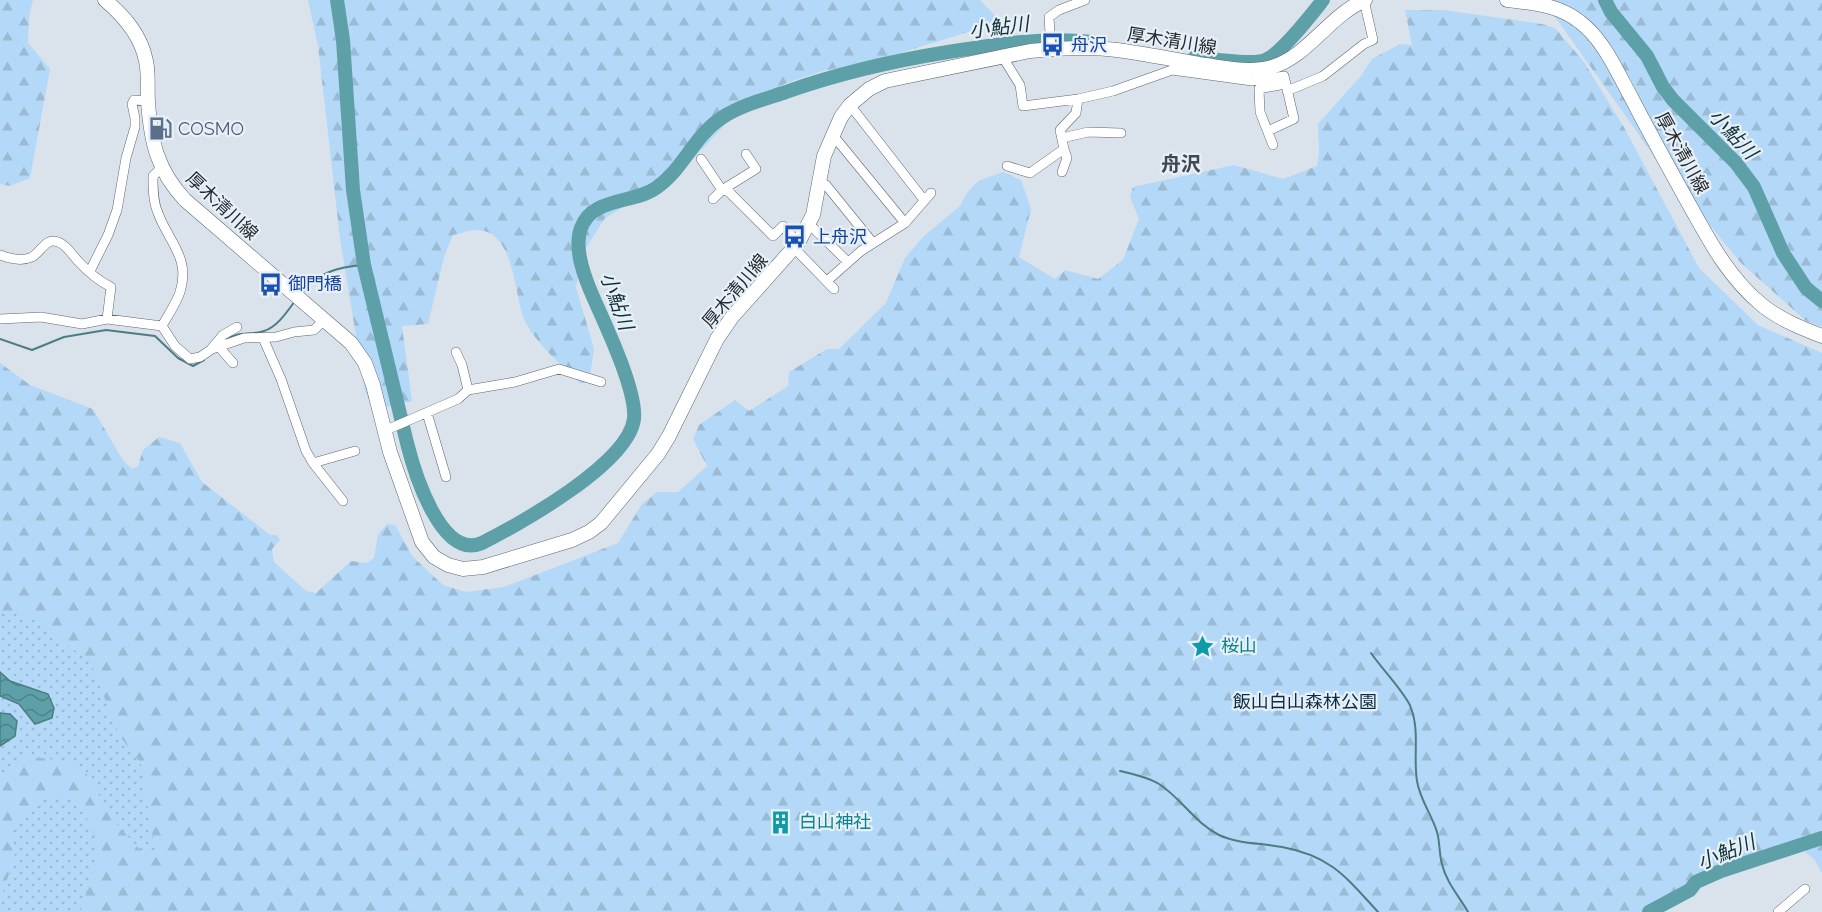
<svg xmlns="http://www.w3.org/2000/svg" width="1822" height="912" font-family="Raleway,'Noto Sans JP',sans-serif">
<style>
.grass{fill:url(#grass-dots)}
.forest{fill:url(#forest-firs)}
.water{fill:url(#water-waves);stroke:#4d7d83;stroke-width:1.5}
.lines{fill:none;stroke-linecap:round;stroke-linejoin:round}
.stream{stroke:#4d7d83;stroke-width:2}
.river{stroke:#5da0a8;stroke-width:14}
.street-casing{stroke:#5e666d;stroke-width:10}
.primary-casing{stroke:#5e666d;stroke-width:15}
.street{stroke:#fff;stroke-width:9}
.primary{stroke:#fff;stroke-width:14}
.labels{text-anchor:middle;stroke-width:4.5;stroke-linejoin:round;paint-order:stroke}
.street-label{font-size:18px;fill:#272a2d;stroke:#e7f0f8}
.transit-label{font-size:18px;fill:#164399;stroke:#e7f0f8;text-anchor:start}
.service-label{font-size:18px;fill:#4e5e75;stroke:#e7f0f8;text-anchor:start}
.culture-label{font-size:18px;fill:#0d838f;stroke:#e7f0f8;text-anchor:start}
.park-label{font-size:18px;fill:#0a2c44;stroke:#e7f0f8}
.water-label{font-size:20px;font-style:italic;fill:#123438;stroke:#e7f0f8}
.neighbourhood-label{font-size:20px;font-weight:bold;fill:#424950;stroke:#e7f0f8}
</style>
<defs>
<pattern id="grass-dots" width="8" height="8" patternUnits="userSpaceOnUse" patternTransform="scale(1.5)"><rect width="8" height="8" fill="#b4d8f7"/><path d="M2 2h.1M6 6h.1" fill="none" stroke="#9bbad4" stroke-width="1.8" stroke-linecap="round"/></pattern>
<pattern id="forest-firs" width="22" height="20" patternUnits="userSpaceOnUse" patternTransform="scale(1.5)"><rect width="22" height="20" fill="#b4d8f7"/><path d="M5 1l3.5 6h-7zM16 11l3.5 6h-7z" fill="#9bbad4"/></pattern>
<pattern id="water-waves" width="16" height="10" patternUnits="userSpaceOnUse" patternTransform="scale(1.5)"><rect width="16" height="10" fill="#5da0a8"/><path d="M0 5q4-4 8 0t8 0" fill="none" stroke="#4d8389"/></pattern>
</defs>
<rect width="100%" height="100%" fill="#dae3eb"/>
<path class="grass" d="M0 472 153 579 183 912H0Z"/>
<path class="forest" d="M0 0H33L29 17 28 43 50 69 30 178 10 186 0 184Z
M308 0H980L1001 22 884 58 823 71 787 83 748 100 678 175 605 218 584 251 576 287 594 349 589 382 580 383C564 368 534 341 525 321 513 295 516 230 476 230 468 230 460 234 453 235L444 257 428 324 402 326 412 401 374 410 365 391 340 238 318 46Z
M1543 0H1822V327L1806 321 1740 262 1659 163Z
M1405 10H1444L1542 24 1555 28 1584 62 1625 129 1699 268 1758 325 1822 353V873L1814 859 1804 851 1771 862 1752 859 1726 868 1660 898 1645 912H80L99 851C95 832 84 808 70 796L47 797 10 827 15 857 2 894 0 896V782L28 756 68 762 85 771 113 820 145 855 155 851 141 764 119 735 91 663 37 621 13 612 0 611V363L30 385 93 409 122 459 132 469 138 466 143 450 159 437 180 443 202 482 270 535H277L280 540 272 549 274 562 306 591 316 593 351 561 367 563 374 558 378 535 387 524 395 525 413 557 443 585 466 592 504 587 618 543 642 504 657 492H678L707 466 693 439 699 425 735 400 749 411 788 386 789 372 827 349H839L886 303 905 258 924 236 960 206 966 194 978 181 1003 172 1021 180 1031 209 1019 257 1055 279 1065 270 1098 279 1123 260 1139 219 1130 197 1133 187 1234 165 1283 179 1317 166 1319 153 1318 124 1361 76 1372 59 1400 44 1412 45Z"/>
<path class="water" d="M0 672 10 681 48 694 54 708 52 718 35 724 19 704 0 696Z
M0 713 10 714 17 721 15 736 0 746Z"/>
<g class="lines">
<path class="stream" d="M301 294C318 272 338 267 364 265
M0 339 32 350 64 337 106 330 155 336 178 358 193 366 204 360
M226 340C239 330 249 336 264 331 277 327 287 312 295 301
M1371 653C1381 668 1407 695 1411 708 1420 732 1413 757 1417 781 1420 800 1432 815 1437 832 1440 842 1439 854 1442 864 1446 882 1459 896 1468 912
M1120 771C1133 774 1148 777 1159 784 1181 798 1195 823 1219 835 1238 844 1261 843 1282 847 1331 856 1346 877 1378 912"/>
<path class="river" d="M337 0 343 40 353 190 358 224 364 265 407 443C414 471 441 561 482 543 521 523 628 464 634 419 637 391 606 326 594 299 585 279 573 249 581 228 592 197 633 204 656 188 683 170 694 135 723 117 742 105 765 99 786 92 839 73 892 61 948 52 998 44 1048 36 1099 43
M1605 0 1611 12 1647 56 1663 87 1673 100 1736 163 1754 187 1783 253 1806 288 1822 301
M1195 57C1210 59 1251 65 1265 60 1281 54 1311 15 1323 0
M1649 912 1690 890 1696 882 1721 871 1822 838"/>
<defs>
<path id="street" d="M1051 49 1049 17 1059 10 1085 0
M1002 56 1020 85 1023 106 1078 99 1113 91 1172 70 1252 81 1284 76 1294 119 1268 131
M1287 91 1323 76 1364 44 1373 40 1364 0
M850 105 924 200
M832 134 905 223
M1062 138 1088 132 1121 133
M1273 145 1260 112 1259 89 1285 84
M701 159 722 190 729 192 773 236 783 226 798 243
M1007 166 1030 173 1064 149 1060 130 1076 113 1078 99
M161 168 153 176C153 188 153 202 158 213 168 241 191 258 180 292 176 304 168 315 162 326
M1062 172 1067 158 1064 149
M820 182 826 185 873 243
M713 199 722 190 756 169 746 154
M809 224 848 262
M794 248 834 289
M0 255C10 259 21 262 32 257 41 252 46 237 58 242 67 245 72 255 78 261 87 271 99 281 111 287L107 319
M90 271 108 235 117 210 126 158 135 127V118L132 104 134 100 148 101
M827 281 861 251 905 223 931 193
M0 319 41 317 82 324 107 319 162 326 175 346 190 359 200 357 212 349 244 338 276 337 294 332 314 330 324 320
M263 338 281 379 306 451 313 463 343 501
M219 347 233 363
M212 348 223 335 237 327
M456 352 462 365 468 390
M427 413 446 477
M384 431 458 399 468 390 515 382 559 369 601 382
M313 463 355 451
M1778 912 1805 889"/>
<path id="primary" d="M105 0C124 16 141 35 146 61 149 74 147 88 148 102 151 142 157 170 185 200L351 343 365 363 373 385 390 452 422 542 434 557 448 565 463 569 483 567 572 540 589 532 601 523 658 454 669 436 717 339 732 317 798 243 813 215 824 156 841 117 850 105 869 89 885 81 904 77 1030 51C1059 48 1089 46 1117 50 1145 54 1172 59 1199 64 1223 67 1248 74 1272 67 1308 56 1330 15 1365 0
M1507 0C1533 3 1559 5 1580 22 1604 40 1617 72 1631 97 1650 134 1670 170 1690 206 1710 242 1729 278 1762 305 1779 319 1801 328 1822 336"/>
</defs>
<use href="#street" class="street-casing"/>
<use href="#primary" class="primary-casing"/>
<use href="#street" class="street"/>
<use href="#primary" class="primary"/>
</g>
<defs>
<symbol id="bus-bare" viewBox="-9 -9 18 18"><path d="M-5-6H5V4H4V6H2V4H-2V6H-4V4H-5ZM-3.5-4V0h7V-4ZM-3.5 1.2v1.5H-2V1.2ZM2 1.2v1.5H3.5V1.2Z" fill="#1a4fb4" stroke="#e7f0f8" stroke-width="2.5" paint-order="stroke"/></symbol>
<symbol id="fuel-bare" viewBox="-9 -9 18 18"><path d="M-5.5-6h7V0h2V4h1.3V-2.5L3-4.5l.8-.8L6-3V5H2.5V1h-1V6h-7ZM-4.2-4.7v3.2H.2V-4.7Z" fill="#5c6f8a" stroke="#e7f0f8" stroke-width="2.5" paint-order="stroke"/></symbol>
<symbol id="sight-bare" viewBox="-9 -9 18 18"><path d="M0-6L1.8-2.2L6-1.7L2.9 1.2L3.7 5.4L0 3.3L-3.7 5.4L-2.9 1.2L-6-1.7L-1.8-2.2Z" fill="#0f9aa8" stroke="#e7f0f8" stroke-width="2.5" paint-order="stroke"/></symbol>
<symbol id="building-bare" viewBox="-9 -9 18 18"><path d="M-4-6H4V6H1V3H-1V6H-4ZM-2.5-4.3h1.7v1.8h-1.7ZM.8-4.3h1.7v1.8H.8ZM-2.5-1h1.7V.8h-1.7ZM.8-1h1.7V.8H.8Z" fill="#0f9aa8" stroke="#e7f0f8" stroke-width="2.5" paint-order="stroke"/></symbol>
</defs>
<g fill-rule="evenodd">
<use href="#bus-bare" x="1036" y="28" width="33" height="33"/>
<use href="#fuel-bare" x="144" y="112" width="33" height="33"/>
<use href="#bus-bare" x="778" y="220" width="33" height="33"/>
<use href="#bus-bare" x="254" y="268" width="33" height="33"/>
<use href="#sight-bare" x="1186" y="630" width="33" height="33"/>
<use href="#building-bare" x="764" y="806" width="33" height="33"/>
</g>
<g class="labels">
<g class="street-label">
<text transform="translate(1172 41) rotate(9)" y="6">厚木清川線</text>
<text transform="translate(1682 153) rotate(61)" y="6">厚木清川線</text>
<text transform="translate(222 206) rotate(43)" y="6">厚木清川線</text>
<text transform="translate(735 291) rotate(-50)" y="6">厚木清川線</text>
</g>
<g class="transit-label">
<text x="1071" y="51">舟沢</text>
<text x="813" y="243">上舟沢</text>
<text x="288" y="290">御門橋</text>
</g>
<g class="service-label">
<text x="178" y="135">COSMO</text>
</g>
<g class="culture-label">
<text x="1221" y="652">桜山</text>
<text x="799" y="828">白山神社</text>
</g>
<g class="park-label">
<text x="1305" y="708">飯山白山森林公園</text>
</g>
<g class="water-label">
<text transform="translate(999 27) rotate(-7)" y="7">小鮎川</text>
<text transform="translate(1733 134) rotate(47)" y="7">小鮎川</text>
<text transform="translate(617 301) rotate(70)" y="7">小鮎川</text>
<text transform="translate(1726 852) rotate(-22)" y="7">小鮎川</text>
</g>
<g class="neighbourhood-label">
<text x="1181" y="171">舟沢</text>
</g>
</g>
</svg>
